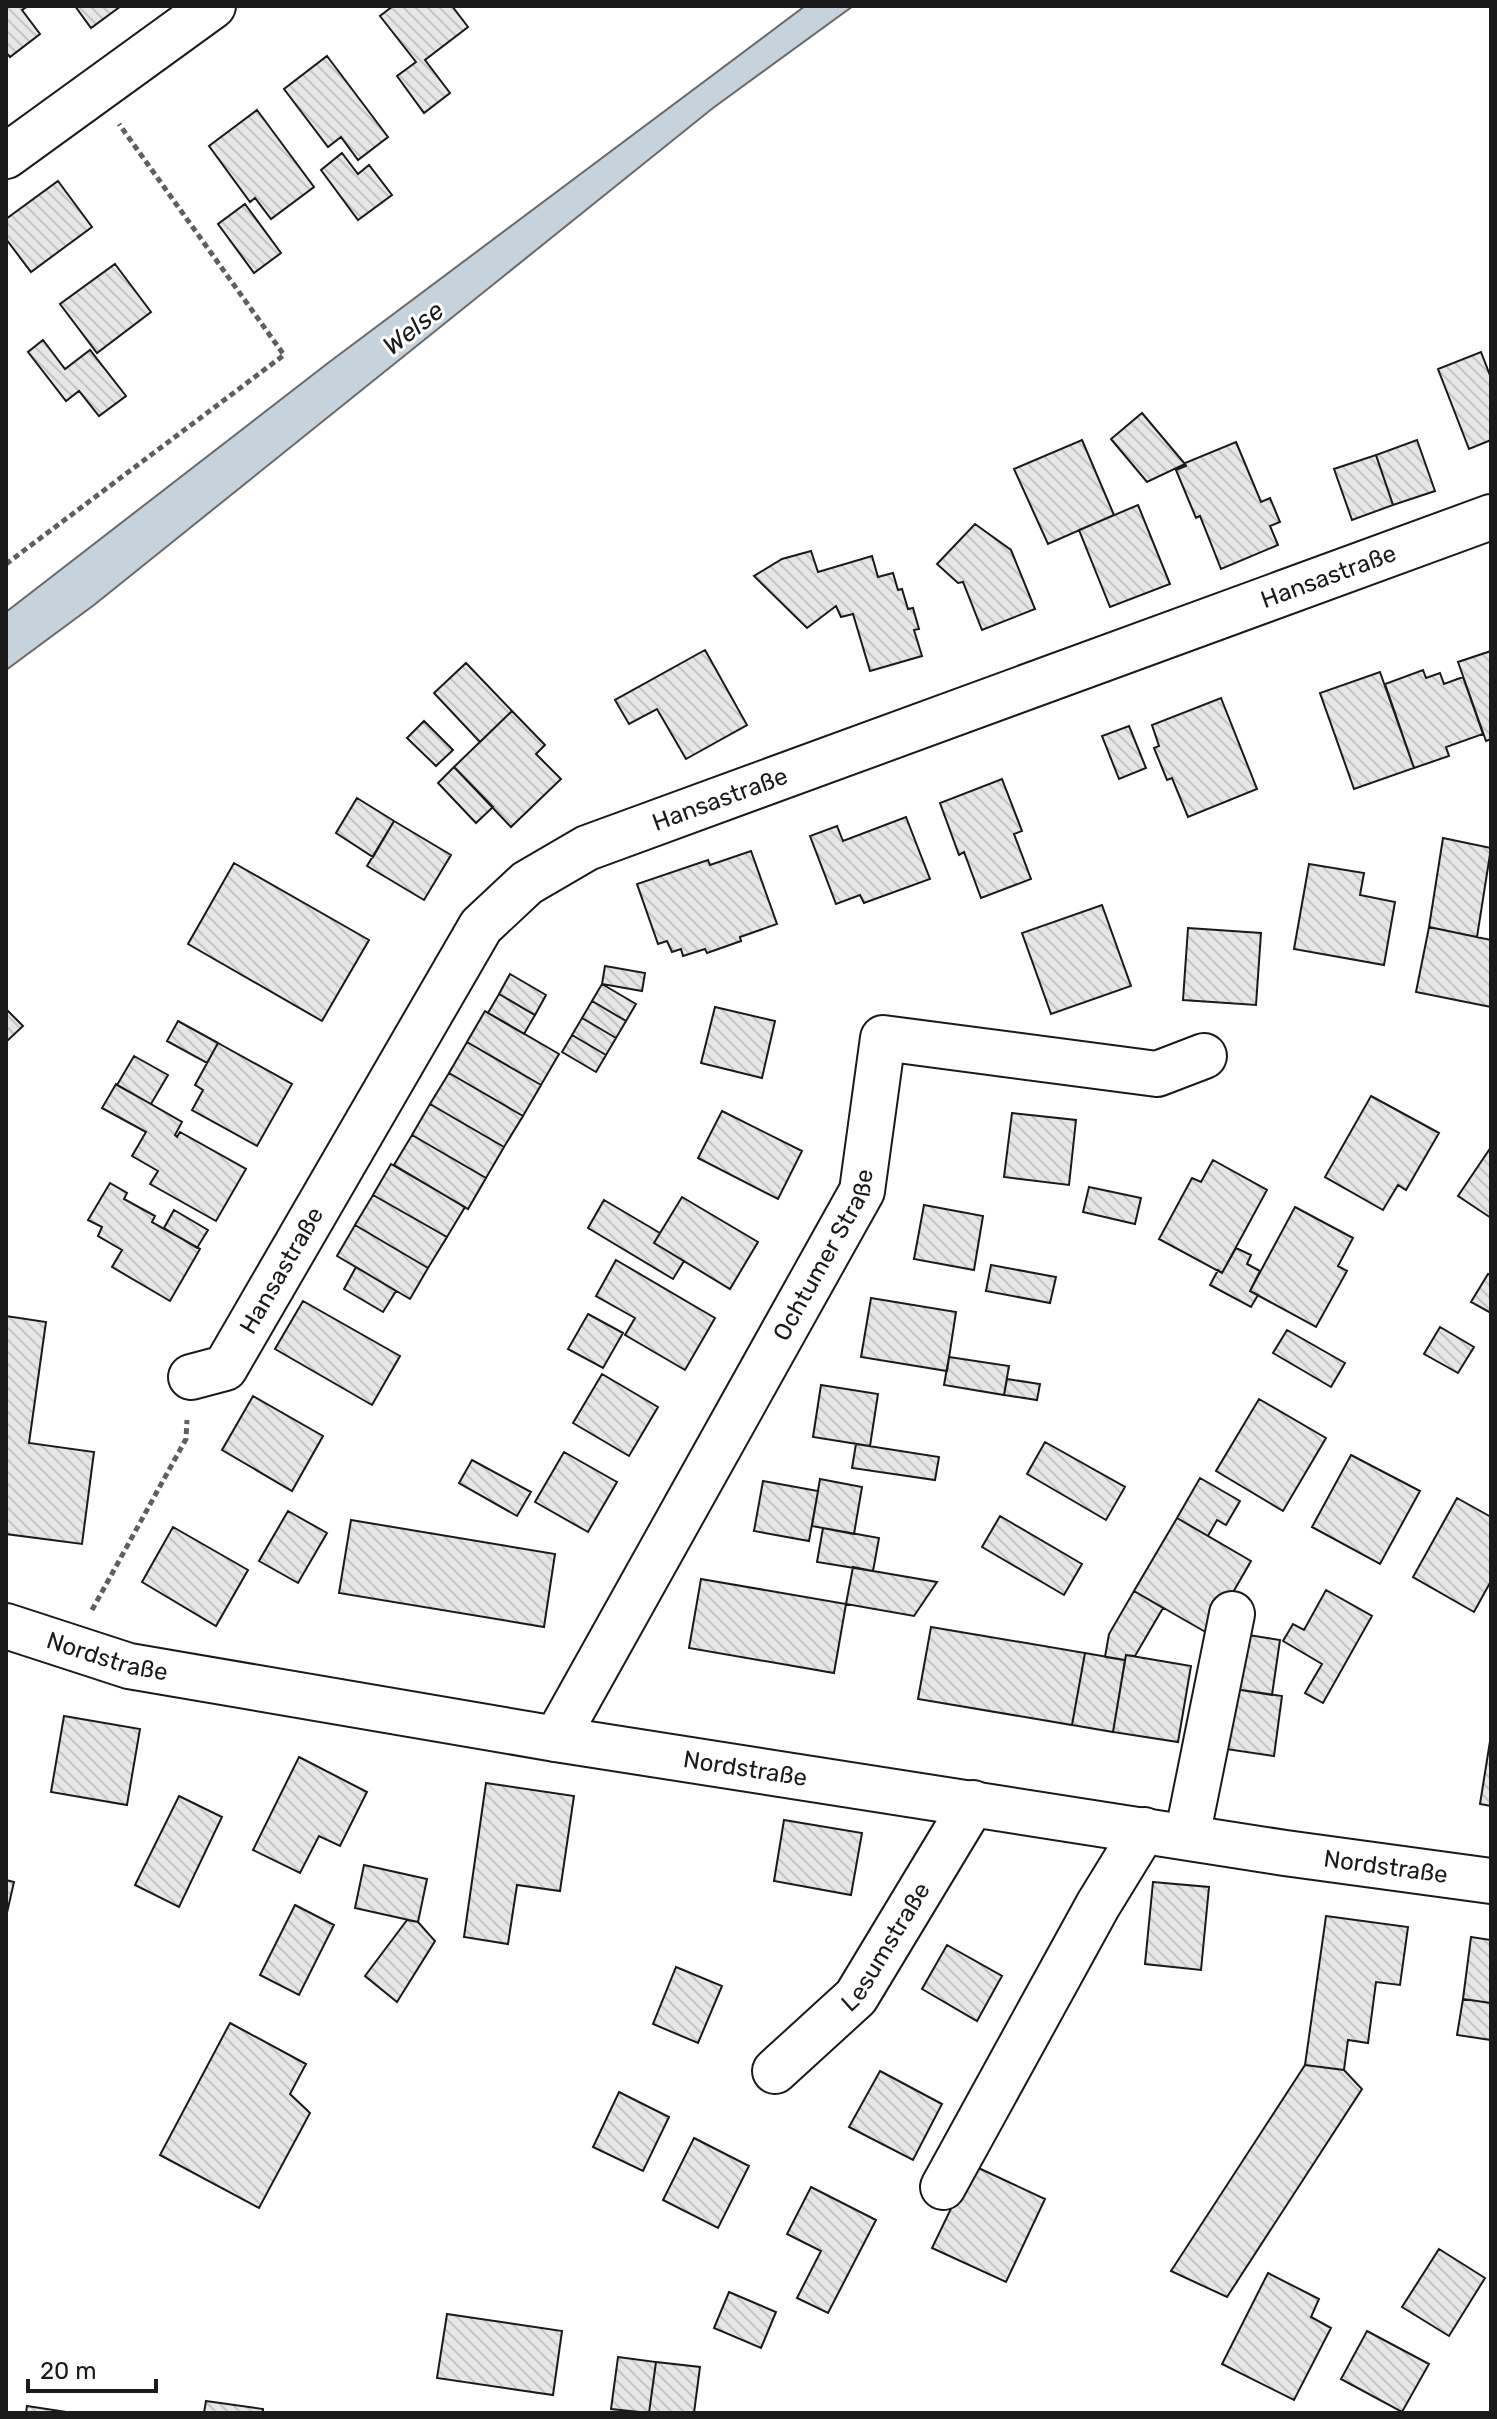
<svg xmlns="http://www.w3.org/2000/svg" width="1497" height="2419" font-family="Rubik,sans-serif">
<style>
.water{fill:#c6d2dc;stroke:#6a6a6a;stroke-width:2}
.building{fill:url(#building-back-hatch);stroke:#1a1a1a;stroke-width:2}
.lines{fill:none;stroke-linecap:round;stroke-linejoin:round}
.minor-casing{stroke:#1a1a1a;stroke-width:48}
.path{stroke:#5f5f5f;stroke-width:5;stroke-dasharray:6 4;stroke-linecap:butt}
.minor{stroke:#fff;stroke-width:44}
.labels{text-anchor:middle;stroke-width:6;stroke-linejoin:round;paint-order:stroke}
.street-label{font-size:24px;fill:#1a1a1a;stroke:#fff}
.water-label{font-size:26px;font-style:italic;fill:#1a1a1a;stroke:#fff}
</style>
<defs>
<pattern id="building-back-hatch" width="6" height="6" patternUnits="userSpaceOnUse" patternTransform="scale(2)"><rect width="6" height="6" fill="#e6e6e6"/><path d="M-1 5l2 2M0 0l6 6M5-1l2 2" fill="none" stroke="#c5c5c5"/></pattern>
</defs>
<rect width="100%" height="100%" fill="#fff"/>
<path class="water" d="M805 6H853L713 108 94 605 6 670V612L328 363Z"/>
<path class="building" d="M6 6H28L22 10 40 34 10 57 6 52Z
M75 6H121L91 28Z
M393 6H452L468 27 425 60 450 93 424 113 397 76 416 62 380 16Z
M327 56 388 137 358 160 341 137 328 147 284 89Z
M257 110 314 187 271 219 255 198 250 202 209 146Z
M342 153 358 174 369 165 392 195 358 220 321 170Z
M58 181 92 227 31 272 6 239V219Z
M245 204 281 253 254 273 218 224Z
M115 264 151 312 97 353 60 304Z
M43 340 65 369 90 350 126 396 99 416 79 391 66 401 28 352Z
M1481 352 1491 378V440L1469 449 1438 369Z
M1142 413 1185 464 1147 482 1111 439Z
M1082 440 1114 515 1048 544 1014 469Z
M1417 440 1435 491 1393 505 1376 455Z
M1236 442 1261 502 1270 498 1280 522 1270 526 1278 545 1221 569 1200 516 1196 518 1176 470 1186 466 1185 463Z
M1376 455 1393 505 1352 520 1334 469Z
M1138 505 1170 584 1110 607 1079 530Z
M975 524 1011 550 1035 609 982 630 963 582 958 583 937 564Z
M811 551 818 572 872 556 878 577 893 573 898 590 902 589 908 609 913 608 919 629 914 630 922 656 870 671 853 614 841 617 836 606 807 628 754 576 782 559Z
M705 650 747 725 686 759 657 709 629 724 615 700Z
M1491 651V739L1486 741 1458 662Z
M466 663 512 711 480 742 434 693Z
M1423 670 1426 678 1440 673 1444 684 1463 677 1483 734 1446 747 1449 756 1414 768 1385 684Z
M1380 672 1414 768 1354 789 1320 693Z
M1221 698 1257 789 1188 817 1172 778 1167 780 1154 748 1159 746 1152 725Z
M512 711 545 745 536 754 561 779 511 827 454 767Z
M424 721 453 750 436 766 407 738Z
M1129 726 1146 768 1119 779 1102 736Z
M454 767 493 807 476 823 438 783Z
M1002 779 1022 831 1014 834 1031 879 981 898 964 852 959 855 940 803Z
M357 798 394 821 373 857 336 833Z
M906 817 930 879 864 903 860 895 836 904 810 836 837 826 843 841Z
M394 821 451 855 424 900 367 866Z
M1443 838 1491 848 1477 937 1429 927Z
M751 851 777 924 740 937 741 941 707 953 705 949 683 956 681 949 672 952 667 941 658 944 637 884 708 860 710 865Z
M234 863 369 940 322 1021 188 944Z
M1309 864 1364 873 1360 895 1395 902 1384 965 1294 949Z
M1102 905 1131 986 1051 1014 1022 933Z
M1429 927 1491 940V1007L1416 992Z
M1188 928 1261 933 1256 1005 1183 1000Z
M605 966 645 973 642 991 602 984Z
M510 974 546 995 535 1015 499 994Z
M602 984 636 1004 626 1021 592 1001Z
M499 994 535 1015 524 1034 488 1013Z
M592 1001 626 1021 616 1038 582 1018Z
M715 1007 775 1021 762 1078 701 1063Z
M6 1009 23 1026 6 1042Z
M485 1011 559 1054 541 1085 467 1042Z
M582 1018 616 1038 606 1055 572 1035Z
M178 1021 218 1043 207 1063 167 1041Z
M572 1035 606 1055 596 1072 562 1052Z
M467 1042 541 1085 523 1116 449 1073Z
M218 1043 292 1084 257 1146 192 1110 203 1090 195 1085Z
M134 1056 168 1075 151 1104 117 1085Z
M449 1073 523 1116 504 1147 430 1104Z
M116 1084 182 1122 175 1135 177 1137 180 1132 246 1169 216 1221 150 1184 158 1171 132 1156 146 1132 102 1108Z
M1371 1096 1439 1133 1406 1190 1398 1185 1383 1210 1325 1177Z
M430 1104 504 1147 486 1178 412 1135Z
M722 1111 802 1151 778 1199 698 1158Z
M1012 1113 1076 1120 1069 1185 1004 1177Z
M412 1135 486 1178 468 1209 394 1165Z
M1491 1147V1218L1458 1196Z
M1213 1160 1267 1190 1222 1273 1159 1239 1192 1178 1201 1182Z
M391 1164 465 1207 447 1237 373 1195Z
M110 1183 127 1193 124 1199 155 1216 152 1222 200 1249 170 1301 112 1267 122 1250 98 1236 102 1227 88 1220Z
M1089 1187 1141 1198 1135 1224 1083 1212Z
M373 1195 447 1237 428 1268 355 1225Z
M682 1197 758 1242 730 1289 654 1243Z
M604 1200 660 1233 654 1243 684 1261 673 1279 588 1228Z
M924 1205 983 1216 974 1270 914 1259Z
M1295 1207 1353 1238 1338 1266 1347 1271 1316 1327 1250 1291Z
M174 1210 208 1230 197 1248 164 1228Z
M355 1225 428 1268 410 1299 337 1256Z
M1236 1248 1251 1255 1247 1264 1260 1271 1250 1291 1258 1295 1251 1307 1210 1285 1218 1270 1222 1273Z
M616 1260 715 1318 685 1370 625 1335 635 1318 596 1296Z
M991 1265 1056 1277 1050 1303 986 1291Z
M356 1267 396 1291 383 1312 344 1289Z
M1488 1274 1491 1275V1313L1471 1302Z
M871 1298 956 1312 947 1371 861 1357Z
M303 1301 400 1356 372 1405 275 1349Z
M588 1314 623 1333 603 1368 568 1349Z
M6 1316 46 1322 29 1443 94 1452 82 1544 6 1534Z
M1440 1327 1474 1347 1458 1373 1424 1354Z
M1287 1330 1345 1363 1331 1387 1273 1353Z
M949 1357 1009 1366 1004 1395 944 1385Z
M602 1374 658 1407 629 1456 573 1423Z
M1007 1379 1040 1384 1037 1400 1004 1395Z
M821 1385 878 1394 870 1446 813 1437Z
M253 1396 323 1436 292 1491 222 1450Z
M1259 1399 1326 1438 1283 1511 1216 1471Z
M1045 1442 1125 1487 1106 1520 1027 1474Z
M856 1444 939 1457 935 1480 852 1468Z
M564 1452 617 1482 588 1532 535 1502Z
M1351 1455 1420 1491 1380 1564 1312 1527Z
M472 1460 531 1492 517 1516 459 1483Z
M1200 1478 1240 1501 1226 1525 1217 1520 1208 1536 1177 1518Z
M820 1479 862 1487 854 1534 812 1526Z
M763 1481 818 1491 809 1541 754 1531Z
M1457 1498 1491 1517V1581L1474 1612 1413 1577Z
M288 1511 327 1533 298 1583 259 1561Z
M1000 1516 1082 1564 1064 1595 982 1547Z
M1177 1518 1251 1561 1209 1634 1134 1591Z
M351 1520 555 1554 544 1627 339 1593Z
M173 1527 248 1570 216 1626 142 1582Z
M823 1528 879 1538 873 1571 817 1562Z
M853 1567 873 1571 937 1582 914 1616 846 1604Z
M701 1579 846 1604 834 1673 689 1648Z
M1326 1590 1372 1616 1323 1703 1305 1693 1322 1664 1283 1641 1293 1624 1304 1630Z
M1134 1591 1163 1608 1135 1656 1126 1655 1125 1660 1105 1657 1109 1634Z
M931 1627 1085 1653 1072 1725 918 1699Z
M1236 1633 1280 1640 1272 1695 1228 1688Z
M1085 1653 1125 1660 1113 1732 1072 1725Z
M1126 1655 1191 1666 1178 1742 1113 1732Z
M1228 1688 1282 1696 1274 1756 1219 1748Z
M64 1716 140 1729 127 1805 51 1792Z
M1491 1735V1806L1480 1804Z
M299 1757 367 1792 340 1846 319 1836 300 1873 253 1850Z
M486 1783 574 1796 560 1891 517 1885 508 1944 464 1937Z
M179 1796 222 1817 179 1907 135 1885Z
M784 1820 862 1833 851 1895 774 1881Z
M364 1865 427 1879 418 1922 355 1908Z
M6 1880 14 1882 6 1917Z
M1153 1882 1209 1887 1201 1970 1145 1964Z
M295 1905 334 1925 299 1995 260 1975Z
M1326 1916 1408 1927 1400 1985 1376 1982 1368 2043 1348 2040 1344 2070 1305 2065Z
M407 1920 418 1922 435 1941 397 2002 365 1976Z
M1471 1937 1491 1940V2003L1463 1999Z
M947 1945 1002 1976 977 2021 922 1989Z
M676 1967 722 1986 698 2043 653 2024Z
M1463 1999 1491 2003V2040L1457 2035Z
M230 2023 306 2064 290 2094 310 2113 259 2208 160 2155Z
M1305 2065 1344 2070 1362 2089 1227 2297 1171 2271Z
M880 2071 942 2104 913 2160 849 2127Z
M619 2092 669 2117 643 2171 593 2147Z
M694 2138 749 2166 718 2228 663 2200Z
M972 2165 1045 2199 1006 2282 932 2248Z
M811 2187 876 2220 828 2313 797 2298 821 2251 787 2234Z
M1439 2249 1485 2278 1449 2336 1402 2307Z
M1268 2273 1319 2299 1311 2317 1331 2328 1294 2400 1222 2364Z
M729 2292 776 2312 761 2348 714 2328Z
M447 2314 562 2331 553 2395 437 2378Z
M1367 2331 1429 2364 1402 2412 1341 2379Z
M618 2357 656 2362 649 2413 611 2409Z
M656 2362 700 2367 694 2413H649Z
M206 2401 263 2409V2413H204Z
M27 2406 73 2413H26Z"/>
<g class="lines">
<defs>
<g id="minor">
<path d="M6 156 213 6"/>
<path id="s1" d="M191 1377 225 1368 481 926 527 883 587 848 1491 517"/>
<path id="s2" d="M6 1626 129 1666 556 1739 1285 1853 1491 1881"/>
<path id="s3" d="M556 1739 862 1191 883 1038 1157 1074 1204 1056"/>
<path d="M1187 1837 1232 1614"/>
<path id="s4" d="M775 2071 856 1997 973 1803"/>
<path d="M943 2187 1098 1905 1144 1830"/>
</g>
</defs>
<use href="#minor" class="minor-casing"/>
<path class="path" d="M6 564 284 355 119 124
M92 1610 186 1439 187 1420"/>
<use href="#minor" class="minor"/>
</g>
<g class="labels">
<g class="street-label">
<text dy="8" stroke="none"><textPath href="#s1" startOffset="1468">Hansastraße</textPath></text>
<text dy="8" stroke="none"><textPath href="#s1" startOffset="820">Hansastraße</textPath></text>
<text dy="8" stroke="none"><textPath href="#s3" startOffset="554">Ochtumer Straße</textPath></text>
<text dy="8" stroke="none"><textPath href="#s1" startOffset="148">Hansastraße</textPath></text>
<text dy="8" stroke="none"><textPath href="#s2" startOffset="106">Nordstraße</textPath></text>
<text dy="8" stroke="none"><textPath href="#s2" startOffset="754">Nordstraße</textPath></text>
<text dy="8" stroke="none"><textPath href="#s2" startOffset="1402">Nordstraße</textPath></text>
<text dy="8" stroke="none"><textPath href="#s4" startOffset="168">Lesumstraße</textPath></text>
</g>
<g class="water-label">
<text transform="translate(413 328) rotate(-38)" y="9">Welse</text>
</g>
</g>
<rect width="1497" height="2419" fill="none" stroke="#1a1a1a" stroke-width="16"/>
<path d="M28 2379v12h128v-12" fill="none" stroke="#1a1a1a" stroke-width="4"/>
<text x="40" y="2379" font-size="24" fill="#1a1a1a" stroke="#ffffff" stroke-width="6" paint-order="stroke">20 m</text>
</svg>
